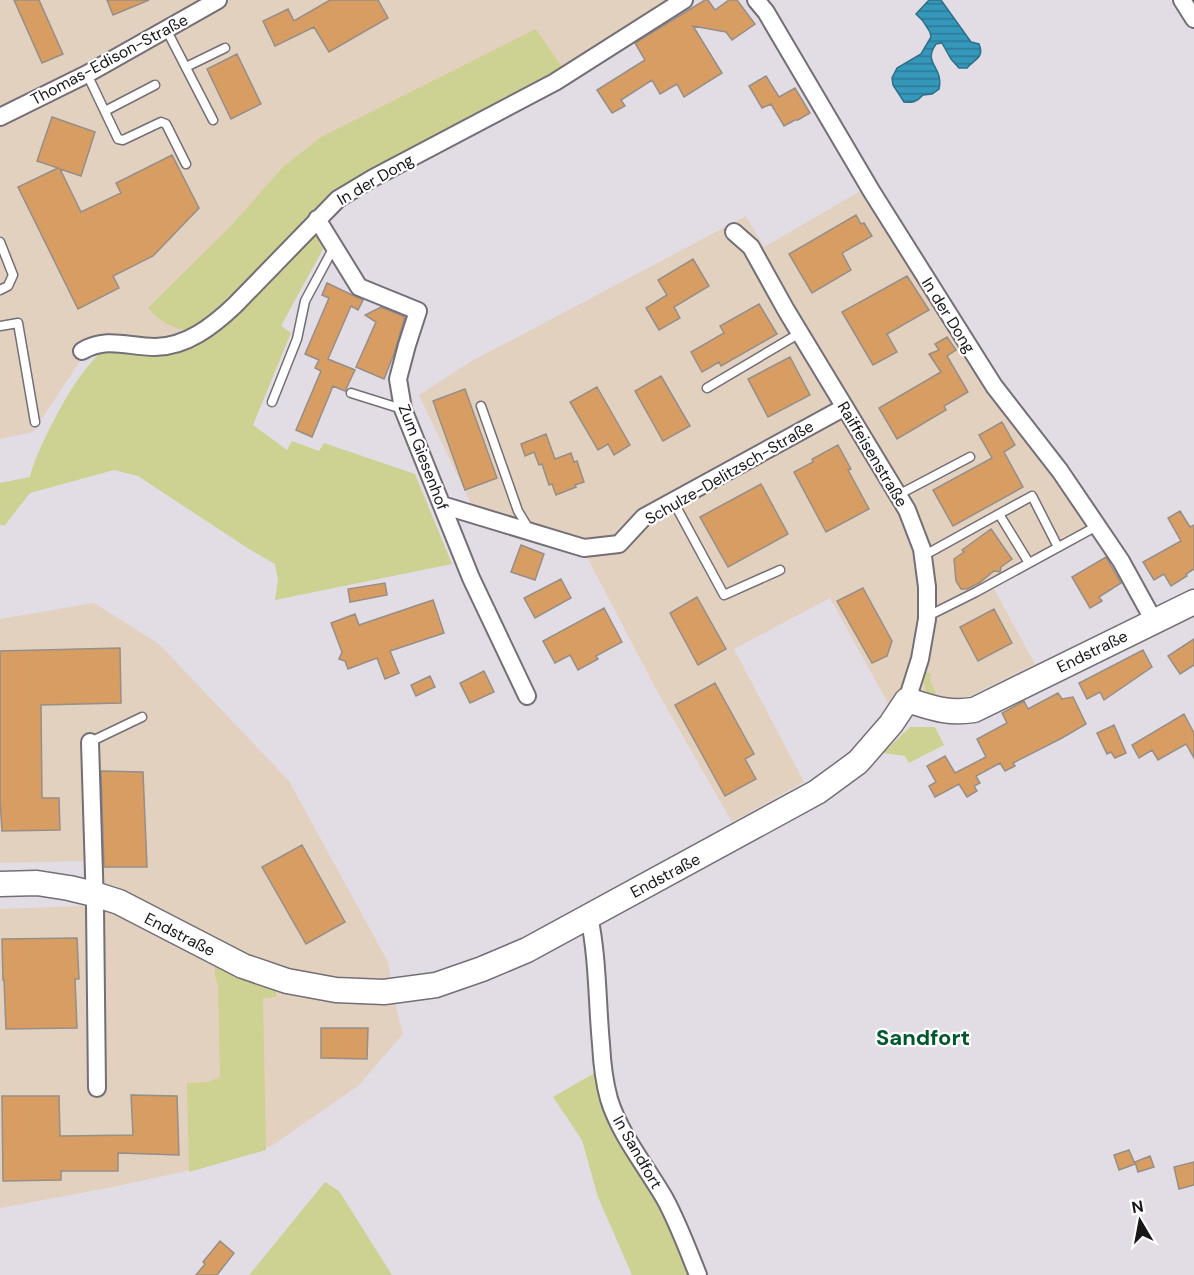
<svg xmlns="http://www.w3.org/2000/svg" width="1194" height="1275" font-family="'DM Sans',sans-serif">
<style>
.commercial{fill:#e3d1c0}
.green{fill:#cdd191}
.water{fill:url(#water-rules);stroke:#2c7089;stroke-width:1.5}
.building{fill:#d79d63;stroke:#968e87;stroke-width:1.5}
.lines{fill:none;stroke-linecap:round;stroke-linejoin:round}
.lane-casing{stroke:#746e77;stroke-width:11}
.street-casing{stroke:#746e77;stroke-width:20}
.secondary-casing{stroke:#746e77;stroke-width:27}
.lane{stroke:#fff;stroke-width:8}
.street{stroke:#fff;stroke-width:16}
.secondary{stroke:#fff;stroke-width:24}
.labels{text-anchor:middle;stroke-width:4.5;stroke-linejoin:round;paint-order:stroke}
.street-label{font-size:16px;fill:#181619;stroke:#fff}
.district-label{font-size:22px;font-weight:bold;fill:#02572d;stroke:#fff}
</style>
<defs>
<pattern id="water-rules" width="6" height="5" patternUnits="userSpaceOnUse" patternTransform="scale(1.5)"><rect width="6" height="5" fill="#3597b9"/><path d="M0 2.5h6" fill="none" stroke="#2c7a96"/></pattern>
</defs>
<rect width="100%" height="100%" fill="#e2dce5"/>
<path class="commercial" d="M0 0H675L551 79 373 178 235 305 156 357 84 355 33 432 0 439Z
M864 189 1088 531 993 587 1035 664 960 701 910 691 889 705 830 598 734 649 804 782 732 822 657 691 588 559 497 526 482 527 419 395 470 362 746 216 764 247Z
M94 603 159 644 289 781 388 962 396 1007 403 1034 358 1086 273 1145 191 1170 113 1187 0 1208V909L84 906 83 861 0 863V619Z"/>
<path class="green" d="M536 29 562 67 372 168 334 192 207 320C202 323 195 328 189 329 175 332 156 318 148 308L230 227 283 167 321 137Z
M315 233 323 249 281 326 291 333 253 425 287 450 292 441 319 451 324 443 415 474 452 564 275 600 278 580 275 564 249 549 138 476 114 470 30 493 5 525H0V483L30 477C33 463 39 451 45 438 61 406 78 373 104 349H181Z
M925 672 931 674 930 681 936 693 932 698C923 693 924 682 925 672Z
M910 727H935L944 745 909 763 905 756 883 753Z
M215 965 277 988 276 997 263 998 266 1150 189 1172 187 1083 208 1082 220 1077 218 985 215 976Z
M598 1071 693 1275H632L598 1197 582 1140 553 1097Z
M325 1182 339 1191 392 1275H249Z"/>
<path class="water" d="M929 0H941L971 42 979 44C985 58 974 59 967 68H959L951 59 942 43 936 44C922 64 944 66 939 89L932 94 923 95C917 102 912 103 904 102L893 85 892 78 897 68 921 54 931 37 930 32 923 21 916 14Z"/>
<path class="building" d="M14 0H39L63 54 42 63Z
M107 0H149L113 15Z
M330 0H378L388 18 329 52 314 27 275 46 263 21 288 9 294 21Z
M705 0H708L715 10 729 0H737L755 24 732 40 726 32 693 26 722 73 684 97 677 84 660 94 652 80 621 100 625 106 612 113 597 90 645 60 635 43Z
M237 54 261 104 231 119 207 69Z
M766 76 779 97 795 88 810 113 798 120H795L784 126 771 104 762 108 749 86Z
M52 117 95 132 81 176 60 169 81 212 121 193 116 183 172 155 199 208 153 256 113 276 119 288 78 309 18 187 58 168 37 161Z
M856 215 861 224 864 223 872 236 842 253 851 270 812 293 789 254Z
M693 259 709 286 674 307 680 318 659 330 646 308 667 295 658 280Z
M907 276 929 310 887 334 897 352 873 365 842 312Z
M327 283 363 300 358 310 351 306 328 359 355 370 345 391 333 386 312 437 296 430 321 371 315 368 319 360 305 354 329 298 322 295Z
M759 304 777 334 721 366 719 362 702 372 691 352 724 333 720 326Z
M381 307 405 317 394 354 384 379 356 367 376 322 365 315Z
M947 337 956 350 947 356 968 392 944 406 946 410 897 439 879 408 941 372 929 354 939 350 935 344Z
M790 357 810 395 768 417 748 379Z
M661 376 690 426 663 441 635 391Z
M597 387 630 445 614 455 608 444 598 450 570 402Z
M465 389 497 478 465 490 433 401Z
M1002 422 1015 445 1004 452 1023 487 953 526 933 490 992 458 979 435Z
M546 434 555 459 571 453 574 462 577 461 584 482 575 485 576 487 556 495 552 484 549 485 542 464 539 465 534 452 525 456 521 444Z
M838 445 851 469 848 470 869 509 826 532 794 472 813 462 812 459Z
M761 484 788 534 728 567 700 517Z
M1180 511 1190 527 1194 525V569L1186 574 1187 576 1171 586 1164 574 1154 580 1143 562 1181 541 1168 518Z
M991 529 1012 559 1001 567 1000 572 994 571 979 583 967 589H961L956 581 954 559 964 552 962 550Z
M521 545 544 554 535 580 511 572Z
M1106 557 1121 583 1099 597 1102 601 1090 608 1072 577Z
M561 579 571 598 535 618 524 598Z
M385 583 387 595 350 602 348 589Z
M863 588 892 641 887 656 872 663 837 601Z
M697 597 726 649 698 665 670 613Z
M433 600 444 633 390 651 399 673 385 679 377 658 348 669 345 661 339 659 342 652 331 623 355 614 359 625Z
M604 608 622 642 596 656 598 659 578 670 570 655 555 663 543 641Z
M994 609 1012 643 978 661 960 627Z
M1194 639V665L1180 674 1168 656Z
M120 648 121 703 41 705 42 798H59L60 830 2 831 0 799V651Z
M1143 650 1152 667 1104 700 1100 692 1087 699 1079 683Z
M484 671 494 692 470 703 460 683Z
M430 676 435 687 416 696 411 685Z
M715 683 754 754 745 759 756 779 725 796 675 705Z
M1058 693 1062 699 1073 697 1086 724 1062 738 1013 763 1015 766 1005 771 1000 763 976 776 980 783 974 786 977 791 967 797 959 784 935 797 929 786 936 782 927 766 945 756 955 773 986 757 977 739 1007 723 1002 713 1024 701 1028 709Z
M1184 714 1194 733V758L1186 744 1158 760 1152 750 1139 758 1132 745Z
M1114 725 1126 753 1115 758 1111 752 1107 754 1097 733Z
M101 771 143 772 147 867H104Z
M302 845 345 922 306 944 262 867Z
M77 938 79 979H75L77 1028 6 1029 4 980H3L2 939Z
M321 1028H368L367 1059 321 1058Z
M131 1095 177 1096 179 1155 118 1153V1171H61V1180L3 1181 2 1096H59L60 1136 133 1135Z
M1129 1150 1135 1164 1119 1170 1114 1155Z
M1150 1156 1154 1167 1138 1172 1135 1162Z
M1194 1162V1185L1179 1189 1174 1167Z
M220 1241 234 1253 217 1275H196L205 1264 203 1262Z"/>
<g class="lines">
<defs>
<path id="lane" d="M166 29 213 120
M186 67 225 48
M87 74 118 139 123 140 161 122 166 124 186 164
M105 111 155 85
M0 242 13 275 8 286 0 290
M0 326 18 323 35 422
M707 388 800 333
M351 393 402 409
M272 402 297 339 305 301 334 247
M481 406 518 511 529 529
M898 495 970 457
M673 501 724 595 780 570
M999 514 1032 496 1058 547
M923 556 999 514 1029 563
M928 616 976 592 1097 526
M90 742 142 717"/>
<path id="street" d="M756 0 766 12 872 192 994 386 1060 471 1121 561 1154 621
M1182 0 1194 19
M0 117 87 74 218 0
M317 219 359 287 418 311 407 345 398 379 403 409 471 578 527 696
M734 232 751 247 786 310 907 510 922 549 927 587V619L920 659 907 700
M82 351C107 336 128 347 155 347 186 347 213 326 235 305L338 199 373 178 555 82 684 0
M442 505 584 548 619 544 644 517 845 407
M90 742 95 906 97 1088
M589 916C598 959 597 1002 601 1044 602 1063 604 1081 609 1099 620 1135 646 1166 665 1199 678 1223 688 1250 698 1275"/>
<path id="secondary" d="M0 884 37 883 69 888 94 894 119 902 243 966 287 981 336 990 384 992 436 985 482 969 527 950 817 792 858 762 891 724 907 700C933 708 946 714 974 710L1194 602"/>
</defs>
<use href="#lane" class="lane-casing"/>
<use href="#street" class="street-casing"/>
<use href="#secondary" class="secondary-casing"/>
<use href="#lane" class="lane"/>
<use href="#street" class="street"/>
<use href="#secondary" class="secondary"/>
</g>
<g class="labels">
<g class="street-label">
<text transform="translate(109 59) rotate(-28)" y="6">Thomas-Edison-Straße</text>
<text transform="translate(375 179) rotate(-30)" y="6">In der Dong</text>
<text transform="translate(949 315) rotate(58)" y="6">In der Dong</text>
<text transform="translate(873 454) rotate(59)" y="6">Raiffeisenstraße</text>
<text transform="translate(424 457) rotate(69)" y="6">Zum Giesenhof</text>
<text transform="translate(729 472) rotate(-30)" y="6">Schulze-Delitzsch-Straße</text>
<text transform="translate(1092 651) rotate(-26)" y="6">Endstraße</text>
<text transform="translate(665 875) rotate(-28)" y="6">Endstraße</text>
<text transform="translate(180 934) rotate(27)" y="6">Endstraße</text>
<text transform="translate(638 1152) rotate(60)" y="6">In Sandfort</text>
</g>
<g class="district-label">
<text x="923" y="1045">Sandfort</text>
</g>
</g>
<g transform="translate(1140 1221) rotate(350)" stroke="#ffffff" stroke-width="4.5" paint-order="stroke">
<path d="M0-4.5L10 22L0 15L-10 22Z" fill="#181619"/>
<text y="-9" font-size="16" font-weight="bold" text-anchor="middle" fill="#181619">N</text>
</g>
</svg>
